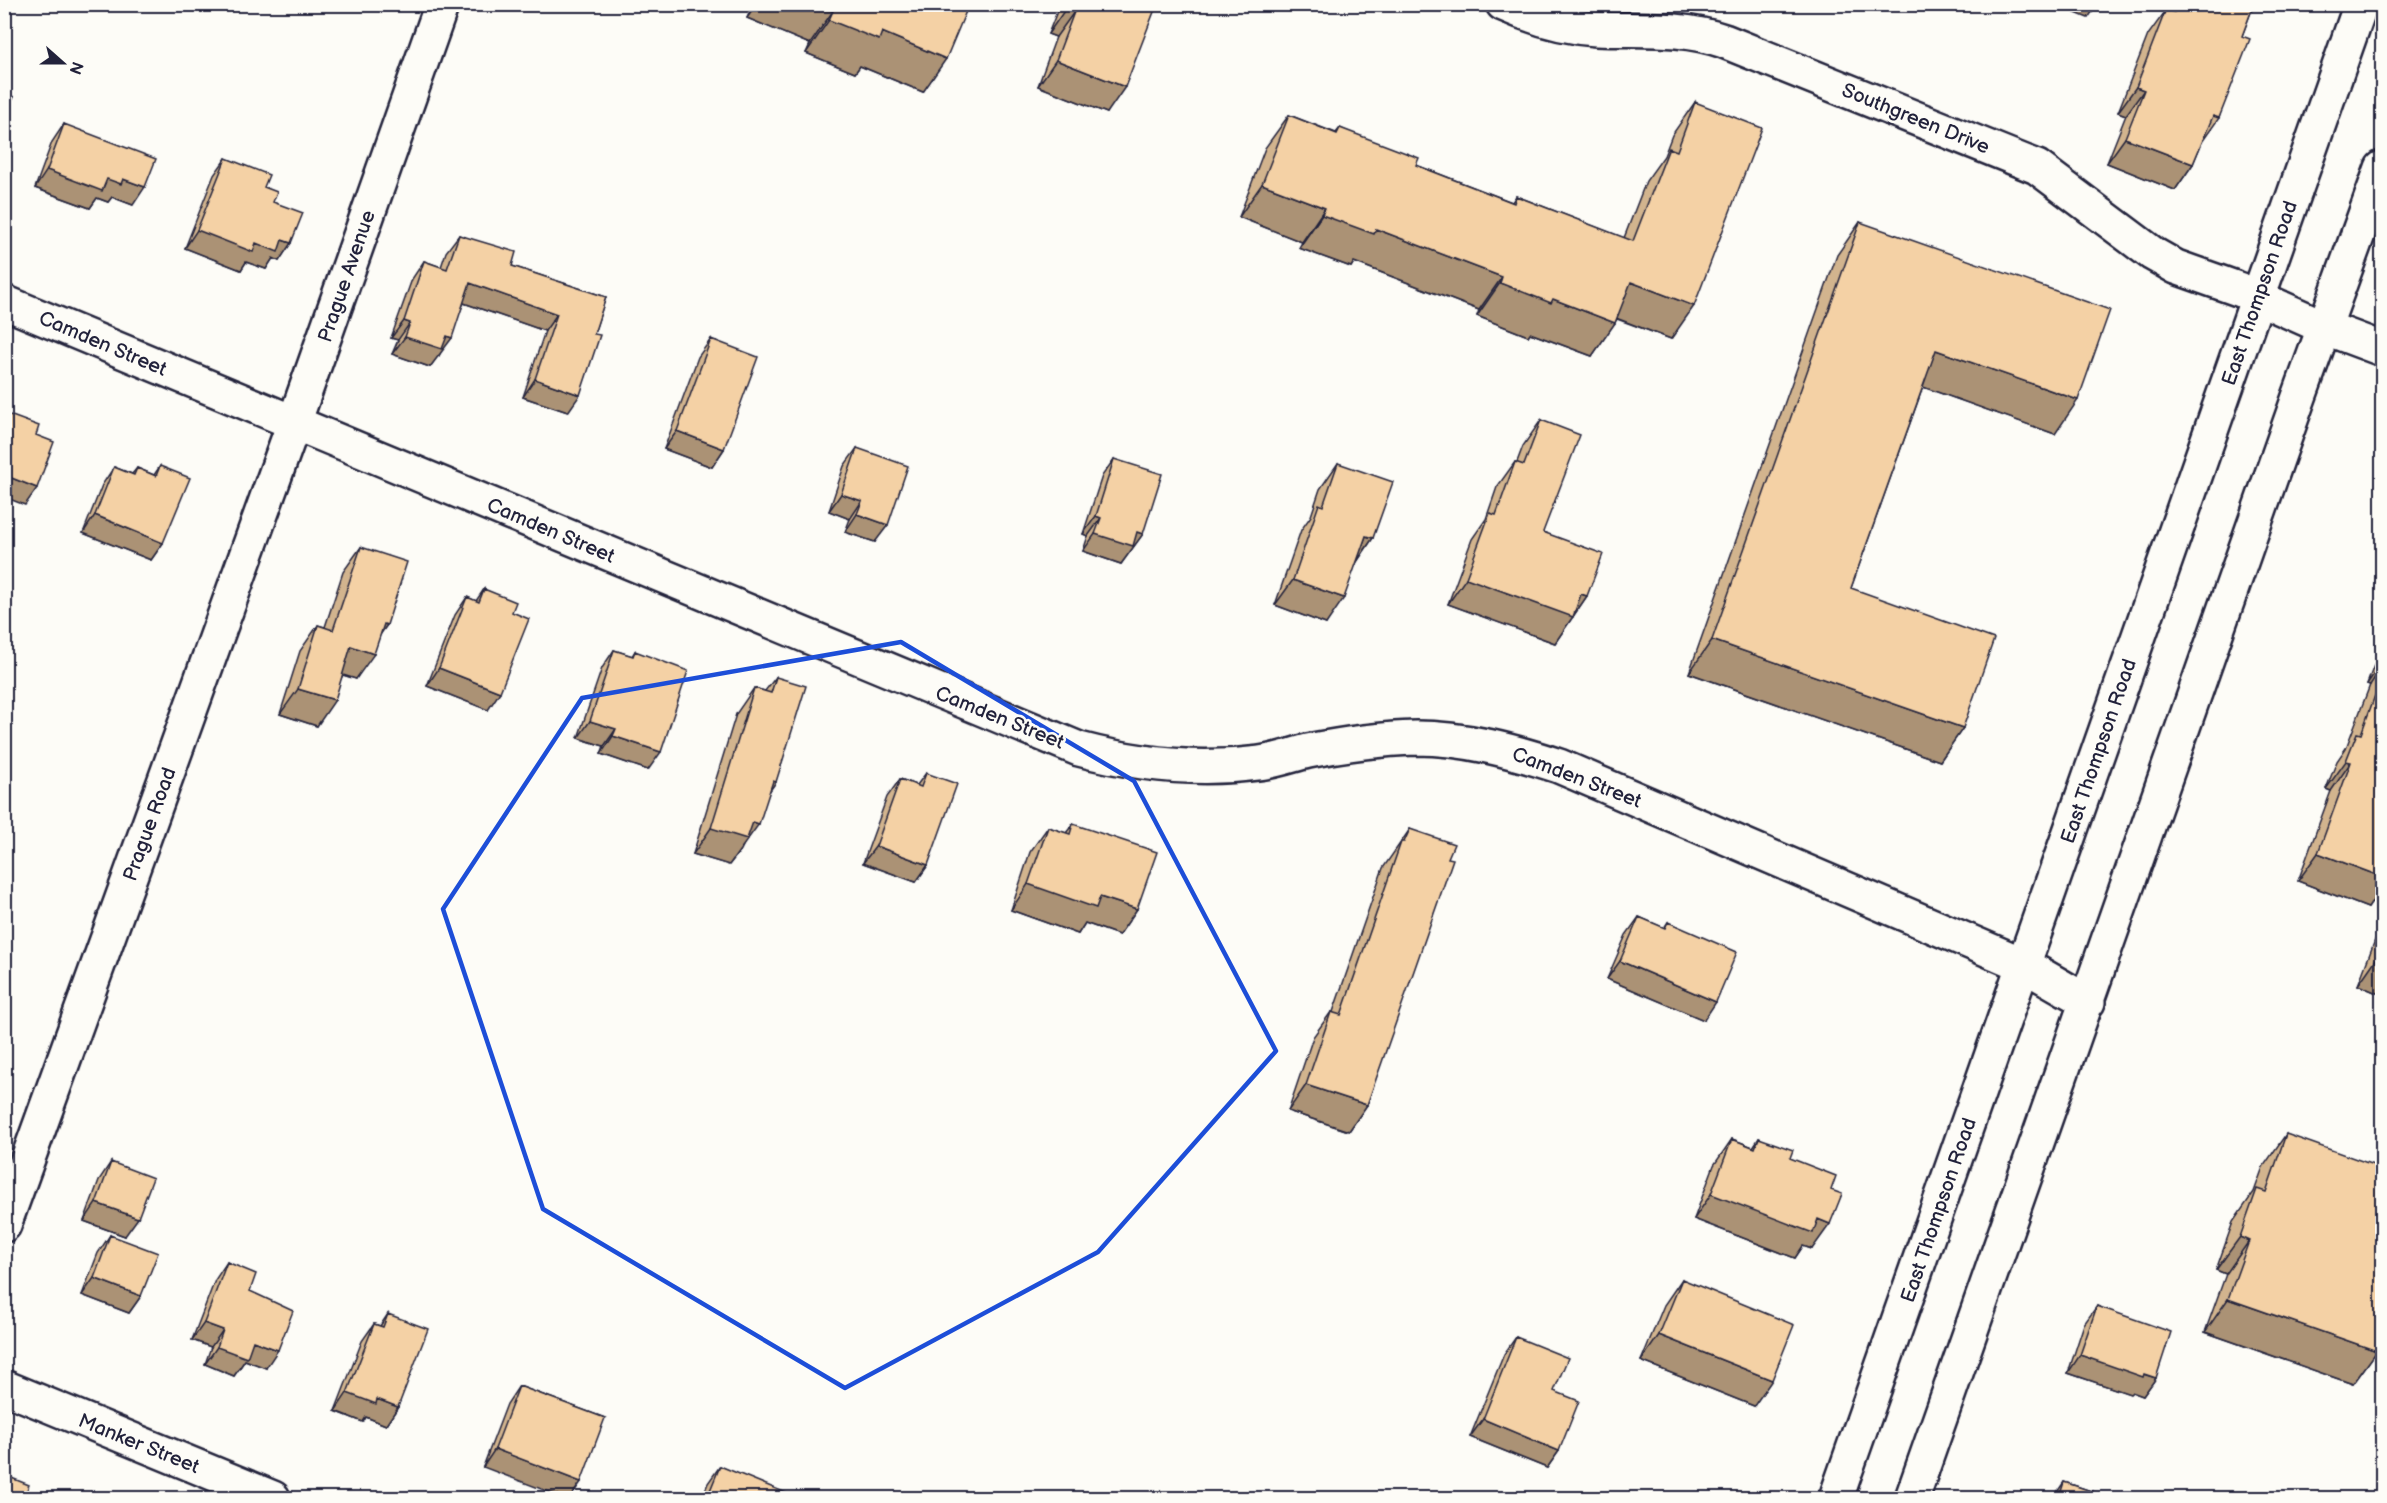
<svg xmlns="http://www.w3.org/2000/svg" width="2387" height="1503" font-family="'Balsamiq Sans',sans-serif">
<style>
.lines{fill:none;stroke-linecap:round;stroke-linejoin:round}
.street-casing{stroke:#22223b;stroke-width:38}
.secondary-casing{stroke:#22223b;stroke-width:38}
.street{stroke:#fdfcf7;stroke-width:33}
.secondary{stroke:#fdfcf7;stroke-width:33}
.wall{fill:#d2b48e;stroke:#22223b;stroke-width:1.5}
.shaded-wall{fill:#ab9274;stroke:#22223b;stroke-width:1.5}
.building{fill:#f4d1a5;stroke:#22223b;stroke-width:1.5}
.marked{fill:none;stroke:#1d4ed8;stroke-width:4.5;stroke-linejoin:round}
.labels{text-anchor:middle;stroke-width:5;stroke-linejoin:round;paint-order:stroke}
.street-label{font-size:20px;fill:#22223b;stroke:#fdfcf7}
</style>
<rect width="100%" height="100%" fill="#fdfcf7"/>
<filter id="ink" filterUnits="userSpaceOnUse"><feTurbulence type="fractalNoise" baseFrequency=".0167" numOctaves="2"/><feDisplacementMap in="SourceGraphic" scale="12" xChannelSelector="R" yChannelSelector="G"/><feConvolveMatrix kernelMatrix="1 2 1 2 8 2 1 2 1" color-interpolation-filters="sRGB"/></filter>
<g filter="url(#ink)">
<g class="lines">
<defs>
<path id="street" d="M1503 4C1532 17 1564 27 1596 29 1641 31 1680 26 1724 41L2037 167 2153 254 2176 267 2241 290 2326 328 2382 349
M4 302 1079 749C1139 765 1198 771 1259 763 1276 761 1292 755 1308 751 1344 744 1380 739 1416 738 1466 738 1513 751 1559 766L2024 965
M4 1225 294 423 442 4
M4 1387 273 1498"/>
<path id="secondary" d="M2024 965 2088 1002
M1836 1498 2361 4
M1912 1498 2299 397 2382 168"/>
</defs>
<use href="#street" class="street-casing"/>
<use href="#secondary" class="secondary-casing"/>
<use href="#street" class="street"/>
<use href="#secondary" class="secondary"/>
</g>
<path class="wall" d="M753 4H969L923 92 860 66 855 73 806 53 810 44 747 18Z
M1060 4H1157L1107 113 1038 86 1056 37 1048 34Z
M2169 4H2254L2242 36 2219 118 2202 142 2193 164 2175 190 2107 163 2126 115 2118 112 2148 35 2167 9Z
M1695 102 1671 339 1617 319 1592 356 1530 333 1528 336 1477 316 1479 310 1354 262 1351 267 1299 248 1302 242 1239 217 1265 148 1289 115 1336 133 1340 128 1416 165 1512 202 1516 196 1624 238 1646 181 1664 156 1672 135Z
M64 124 133 205 112 197 108 202 97 198 90 208 35 188 52 142Z
M226 158 264 187 273 202 291 243 279 261 273 258 266 269 246 262 241 270 185 248 214 175Z
M1860 222 2055 434 1923 387 1851 588 1963 728 1940 761 1689 673 1837 255Z
M459 235 512 266 606 297 568 412 523 397 545 331 464 303 439 356 438 355 430 367 392 354 398 340 391 338 412 279 424 261 441 267 446 252Z
M711 339 724 449 712 467 664 449 698 357Z
M1541 420 1543 532 1587 596 1555 643 1448 604 1472 539 1486 519 1497 487 1515 462H1517L1523 446Z
M857 448 875 542 845 532 850 519 829 511 844 466Z
M1114 459 1143 534 1121 564 1083 551 1088 536 1083 534 1102 476Z
M1338 463 1373 538 1357 562 1326 624 1275 605 1301 530 1311 516 1320 489Z
M160 466 163 543 151 560 83 533 102 485 114 467 132 474 137 468 154 475Z
M361 547 387 625 380 634 356 679 343 675 317 726 280 714 300 651 318 625 325 627 343 572Z
M484 589 488 710 427 686 455 615 467 597 476 601Z
M2382 644V887L2368 908 2298 881 2331 791 2326 789 2337 761 2346 748 2370 685 2367 684Z
M614 650 632 656 635 651 648 770 601 754 604 746 578 738 602 668Z
M776 677V782L769 791 741 850 729 865 693 854 736 714 754 688 765 691Z
M926 773 928 865 916 882 863 863 887 797 900 779 917 785Z
M1073 824 1137 909 1119 935 1085 923 1078 934 1011 910 1030 852 1048 827 1066 833Z
M1410 829 1448 858 1367 1105 1349 1131 1288 1111 1313 1037 1331 1012H1333L1383 868Z
M1639 917 1664 928 1668 922 1704 1020 1607 979 1626 935Z
M2382 926V995L2358 985 2378 932Z
M2286 1134 2377 1351 2353 1384 2205 1332 2226 1274 2216 1270 2233 1222 2254 1192 2263 1167Z
M1759 1138 1790 1158 1831 1190 1812 1249 1803 1246 1795 1258 1694 1219 1714 1165 1732 1139 1753 1147Z
M111 1162 125 1236 84 1221 99 1180Z
M110 1235 141 1296 129 1313 82 1295 98 1253Z
M227 1262 250 1291 266 1368 245 1360 234 1376 205 1364 211 1347 192 1340 215 1280Z
M1682 1279 1754 1406 1641 1361 1664 1305Z
M2097 1306 2156 1378 2143 1396 2132 1392 2130 1394 2068 1373 2084 1324Z
M388 1314 398 1407 386 1425 366 1417 363 1422 335 1411 362 1341 374 1324 380 1326Z
M1516 1337 1554 1391 1559 1451 1547 1468 1470 1437 1504 1354Z
M519 1386 605 1418 483 1467 507 1404Z
M720 1466 784 1498H702L708 1483Z
M2064 1482 2112 1498H2053Z"/>
<path class="shaded-wall" d="M757 4H817L833 11 810 44 747 18Z
M2030 4H2039L2037 7Z
M2053 4H2098L2088 18Z
M1066 8 1074 12 1056 37 1048 34Z
M829 20 882 32 946 59 923 92 860 66 855 73 806 53Z
M1056 60 1125 87 1107 113 1038 86Z
M2136 87 2144 90 2126 115 2118 112Z
M2125 138 2193 164 2175 190 2107 163Z
M47 170 107 179H123L145 187 133 205 112 197 108 202 97 198 90 208 35 188Z
M1262 184 1325 208 1302 242 1239 217Z
M1322 215 1376 229 1502 277 1479 310 1354 262 1351 267 1299 248Z
M197 230 256 243 282 240 291 243 279 261 273 258 266 269 246 262 241 270 185 248Z
M1631 282 1694 306 1671 339 1608 315Z
M470 283 557 314 545 331 458 301Z
M1500 283 1553 299 1615 323 1592 356 1530 333 1528 336 1477 316Z
M404 321 410 323 398 340 391 338Z
M447 336 452 338 430 367 392 354 405 337Z
M1936 350 2078 400 2055 434 1912 383Z
M535 379 580 395 568 412 523 397Z
M677 431 724 449 712 467 664 449Z
M4 475 37 488 25 505 4 497Z
M841 494 862 501 850 519 829 511Z
M857 514 888 525 875 542 845 532Z
M95 515 163 543 151 560 83 533Z
M1096 516 1101 518 1088 536 1083 534Z
M1137 532 1143 534 1121 564 1083 551 1095 534Z
M1366 536 1373 538 1355 564Z
M1466 578 1581 594 1587 596 1555 643 1448 604Z
M1293 580 1344 598 1326 624 1275 605Z
M384 624 387 625 369 651Z
M1712 640 1963 728 1940 761 1689 673Z
M351 646 374 654 356 679 333 672Z
M2382 662V667L2370 685 2367 684Z
M439 668 500 692 488 710 427 686Z
M298 689 335 700 317 726 280 714Z
M590 721 616 729 604 746 578 738Z
M613 736 661 752 648 770 601 754Z
M2346 761 2351 762 2331 791 2326 789Z
M773 781 776 782 758 808Z
M753 822 759 824 729 865 693 854 711 828Z
M876 846 928 865 916 882 863 863Z
M2318 853 2382 877V887L2368 908 2298 881Z
M1028 884 1100 897 1137 909 1119 935 1085 923 1078 934 1011 910Z
M2381 952 2382 953V995L2358 985Z
M1620 961 1716 1002 1704 1020 1607 979Z
M1306 1085 1367 1105 1349 1131 1288 1111Z
M1711 1194 1818 1219 1830 1224 1812 1249 1803 1246 1795 1258 1694 1219Z
M96 1203 138 1218 125 1236 84 1221Z
M2240 1237 2249 1241 2226 1274 2216 1270Z
M94 1278 141 1296 129 1313 82 1295Z
M2228 1299 2377 1351 2353 1384 2205 1332Z
M204 1323 223 1330 211 1347 192 1340Z
M1659 1335 1772 1380 1754 1406 1641 1361Z
M253 1341 278 1350 266 1368 245 1360 234 1376 205 1364 217 1347Z
M2080 1355 2156 1378 2143 1396 2132 1392 2130 1394 2068 1373Z
M347 1393 377 1399 398 1407 386 1425 366 1417 363 1422 335 1411Z
M1483 1419 1559 1451 1547 1468 1470 1437Z
M495 1449 581 1482 570 1498H565L483 1467Z"/>
<path class="building" d="M817 4H969L946 59 882 32 879 40 829 20 833 11Z
M1068 4H1157L1125 87 1056 60 1074 12 1066 8Z
M2177 4H2254L2242 36 2250 39 2219 118 2213 116 2193 164 2125 138 2144 90 2136 87 2166 9 2174 12Z
M4 93 14 97 4 118Z
M1695 102 1762 128 1694 306 1631 282 1615 323 1553 299 1551 303 1500 283 1502 277 1376 229 1374 234 1322 215 1325 208 1262 184 1289 115 1337 134 1340 128 1419 158 1416 165 1514 203 1516 196 1633 241 1669 148 1677 151Z
M64 124 156 159 145 187 123 179 121 184 107 179 102 191 47 170Z
M226 158 269 175 264 187 277 192 273 202 303 213 291 243 282 240 278 252 256 243 253 252 197 230Z
M1860 222 2110 310 2078 400 1936 350 1851 588 1994 639 1963 728 1712 640Z
M459 235 516 252 512 266 606 297 594 334 600 335 580 395 535 379 557 314 470 283 452 338 447 336 442 349 405 337 410 323 404 321 424 261 447 269Z
M711 339 758 357 724 449 677 431Z
M4 413 39 426 36 435 54 442 37 488 4 475Z
M1541 420 1580 435 1543 532 1603 554 1587 596 1581 594 1573 617 1466 578 1490 513 1496 515 1515 462 1524 465Z
M857 448 908 466 888 525 857 514 862 501 841 494Z
M1114 459 1162 474 1143 534 1137 532 1133 546 1095 534 1101 518 1096 516Z
M1338 463 1393 482 1373 538 1366 536 1344 598 1293 580 1319 504 1323 506Z
M160 466 190 478 163 543 95 515 114 467 134 475 137 468 156 476Z
M361 547 407 562 387 625 384 624 374 654 351 646 335 700 298 689 318 625 333 630Z
M484 589 516 602 512 612 529 619 500 692 439 668 467 597 479 602Z
M614 650 633 656 635 651 688 671 661 752 613 736 616 729 590 721Z
M2382 676V877L2318 853 2351 762 2346 761 2357 733 2361 734Z
M776 677 806 686 776 782 773 781 759 824 753 822 747 839 711 828 754 688 771 693Z
M926 773 957 784 928 865 876 846 900 779 921 787Z
M1073 824 1157 852 1137 909 1100 897 1096 908 1028 884 1048 827 1070 834Z
M1410 829 1454 844 1448 858 1453 859 1367 1105 1306 1085 1331 1012 1341 1015 1401 842H1404Z
M1639 917 1665 928 1668 922 1737 952 1716 1002 1620 961Z
M2286 1134 2382 1168V1334L2377 1351 2228 1299 2249 1241 2240 1237 2257 1189 2266 1192Z
M1759 1138 1793 1150 1790 1158 1836 1176 1831 1190 1842 1194 1830 1224 1818 1219 1813 1233 1711 1194 1732 1139 1755 1148Z
M111 1162 153 1178 138 1218 96 1203Z
M110 1235 158 1253 141 1296 94 1278Z
M227 1262 256 1274 250 1291 293 1311 278 1350 253 1341 247 1358 217 1347 223 1330 204 1323Z
M1682 1279 1794 1325 1772 1380 1659 1335Z
M2097 1306 2171 1332 2156 1378 2144 1374 2143 1377 2080 1355Z
M388 1314 428 1329 398 1407 377 1399 376 1404 347 1393 374 1324 383 1327Z
M1516 1337 1568 1358 1554 1391 1579 1401 1559 1451 1483 1419Z
M519 1386 605 1418 581 1482 495 1449Z
M720 1466 786 1493 784 1498H707Z
M4 1475 29 1485 24 1497 27 1498H4Z
M2064 1482 2112 1498H2059Z"/>
</g>
<path class="marked" d="M901 642 1134 781 1276 1051 1098 1252 845 1388 543 1209 443 909 582 698Z"/>
<g class="labels">
<g class="street-label">
<text transform="translate(1916 118) rotate(22)" y="7">Southgreen Drive</text>
<text transform="translate(346 276) rotate(-71)" y="7">Prague Avenue</text>
<text transform="translate(2259 293) rotate(-71)" y="7">East Thompson Road</text>
<text transform="translate(103 343) rotate(23)" y="7">Camden Street</text>
<text transform="translate(551 530) rotate(23)" y="7">Camden Street</text>
<text transform="translate(1000 717) rotate(22)" y="7">Camden Street</text>
<text transform="translate(2098 751) rotate(-71)" y="7">East Thompson Road</text>
<text transform="translate(1577 777) rotate(21)" y="7">Camden Street</text>
<text transform="translate(149 824) rotate(-70)" y="7">Prague Road</text>
<text transform="translate(1938 1210) rotate(-71)" y="7">East Thompson Road</text>
<text transform="translate(139 1443) rotate(22)" y="7">Manker Street</text>
</g>
</g>
<rect width="2387" height="1503" fill="none" stroke="#fdfcf7" stroke-width="24"/>
<rect x="12" y="12" width="2363" height="1479" fill="none" stroke="#22223b" stroke-width="2" filter="url(#ink)"/>
<g transform="translate(63 63) rotate(111)" stroke="#fdfcf7" stroke-width="4.5" paint-order="stroke">
<path d="M0-4.5L10 22L0 15L-10 22Z" fill="#22223b"/>
<text y="-9" font-size="16" font-weight="bold" text-anchor="middle" fill="#22223b">N</text>
</g>
</svg>
